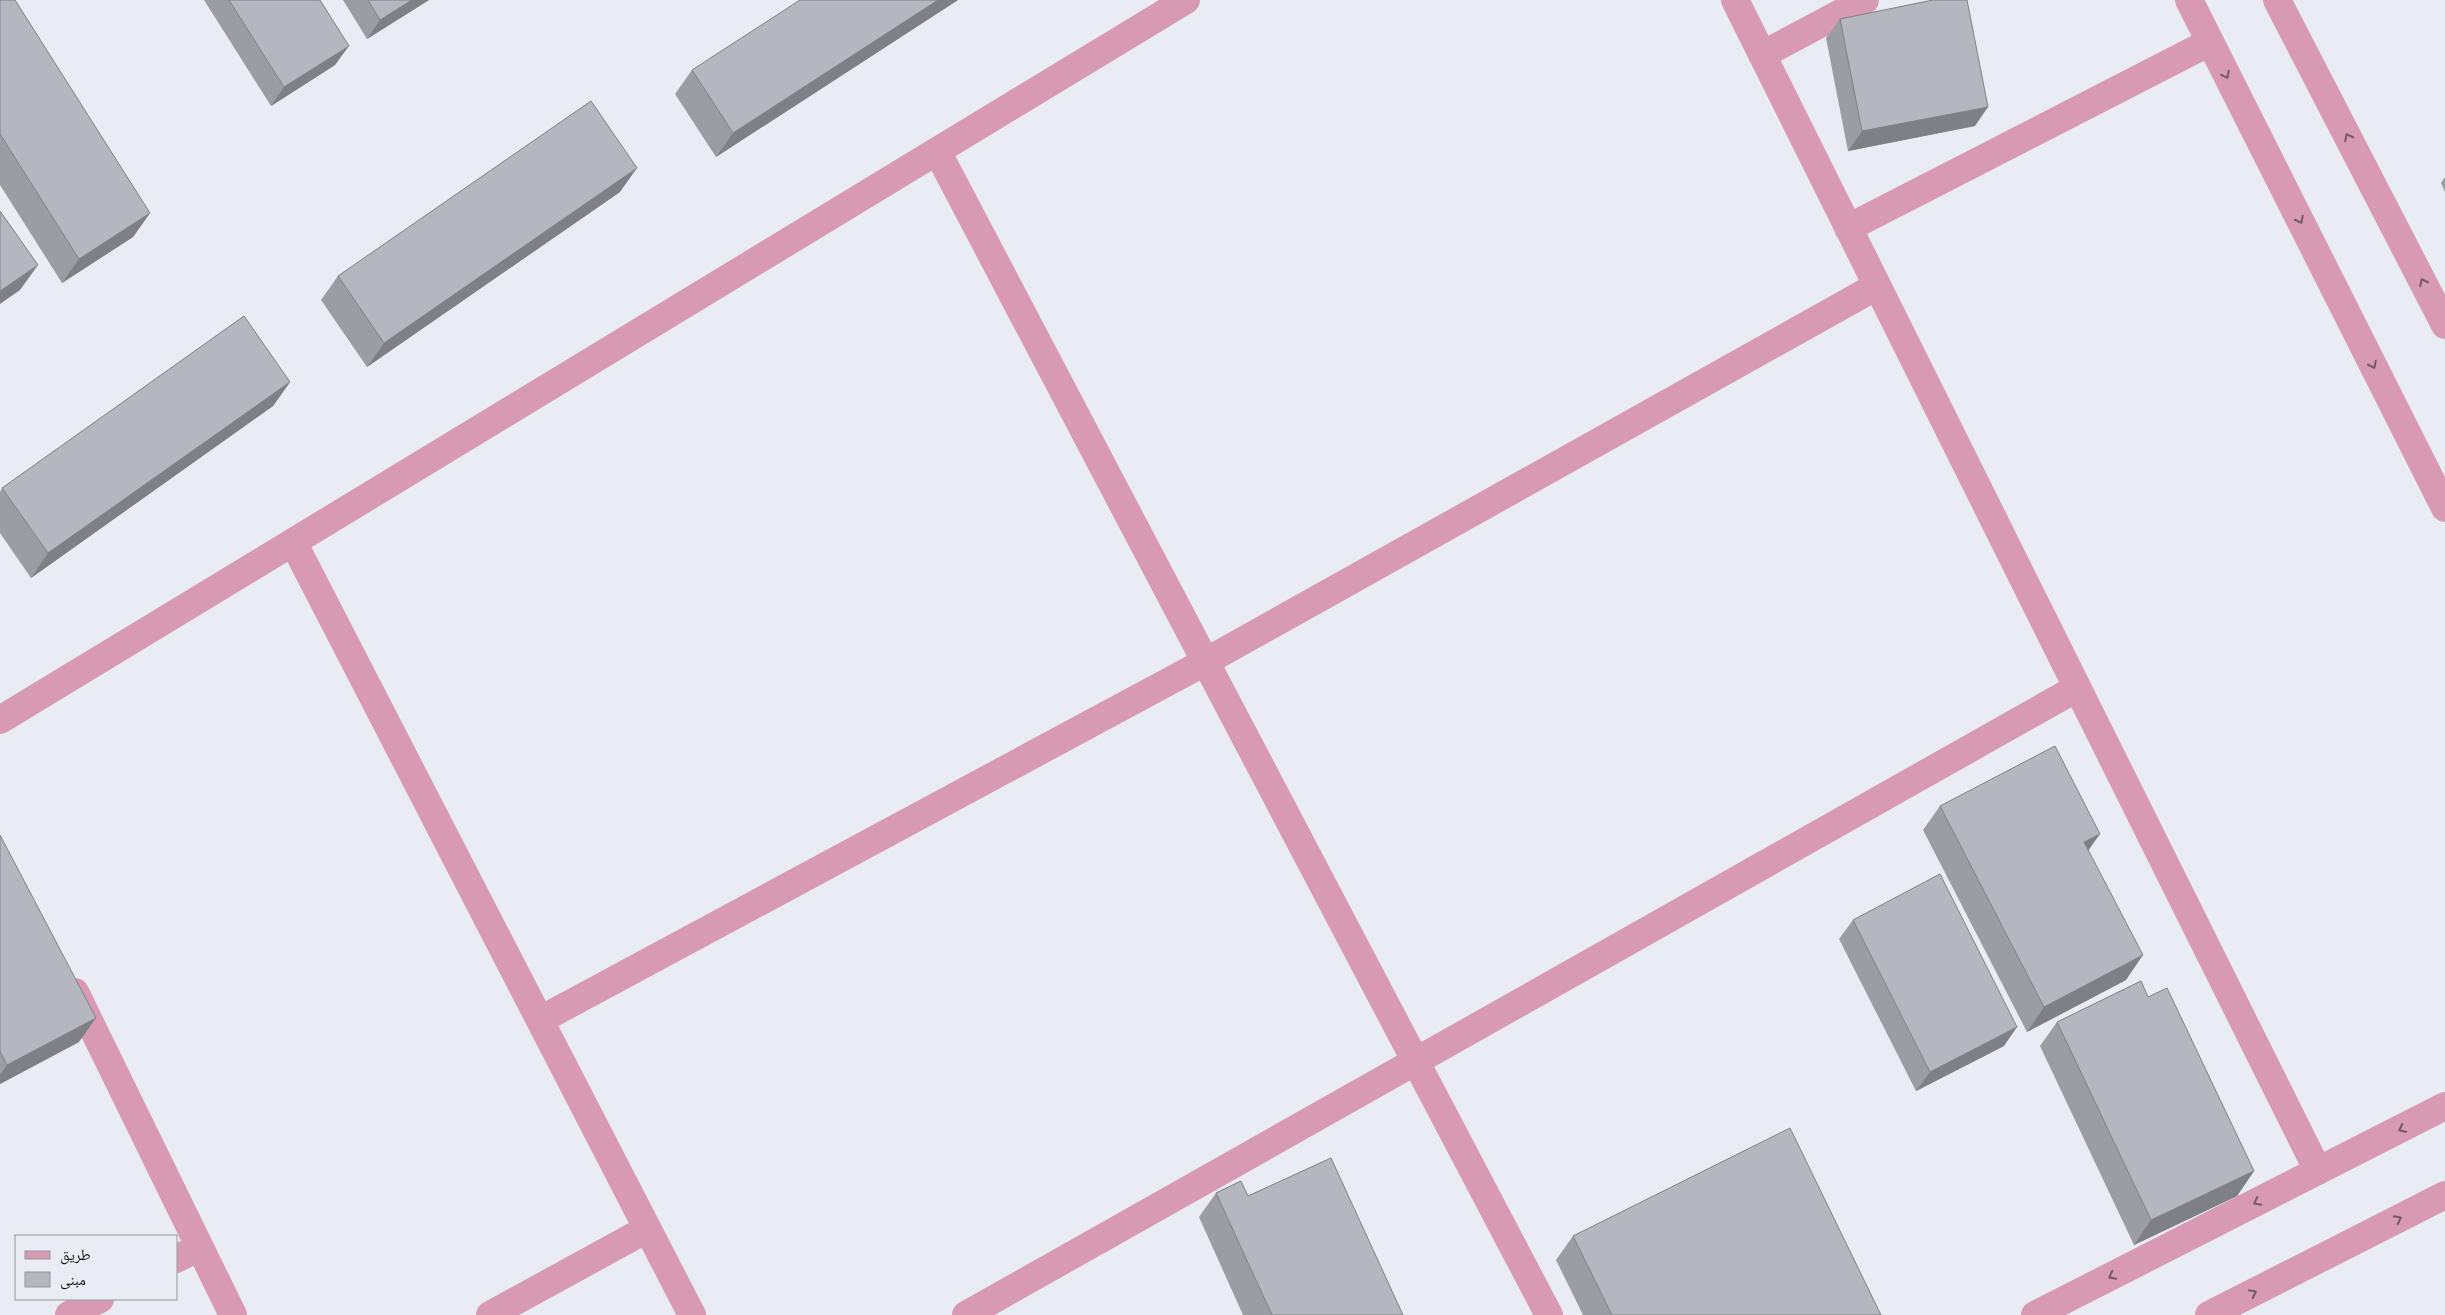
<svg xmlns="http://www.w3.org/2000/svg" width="2445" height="1315" font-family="Montserrat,'Noto Naskh Arabic',sans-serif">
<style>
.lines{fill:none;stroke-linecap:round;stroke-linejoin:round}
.minor{stroke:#d89ab3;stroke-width:28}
.wall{fill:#9c9da3}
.shaded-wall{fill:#7f8085}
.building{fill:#b5b7be;stroke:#7f8085}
.oneway{stroke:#765866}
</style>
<rect width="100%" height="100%" fill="#eaecf3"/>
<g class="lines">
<path class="minor" d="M1735 0 2318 1171
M2189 0 2445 508
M2277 0 2445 325
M1762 55 1865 0
M937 151 1549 1315
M1848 228 2210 42
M293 542 692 1315
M0 720 1186 0
M75 992 233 1315
M540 1020 1205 662 1877 286
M176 1259 200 1247
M69 1315 100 1299
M490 1315 647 1229
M966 1315 2077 688
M2035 1315 2445 1106
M2209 1315 2445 1195"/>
</g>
<path class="wall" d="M0 0 150 213 133 237 62 283 0 185Z
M204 0H320L335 65 271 106Z
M343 0H429L367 39Z
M958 0 716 157 675 94 692 70Z
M1840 19 1975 126 1848 151 1826 38Z
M2445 177V192L2441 183Z
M620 192 367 367 321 300 338 276Z
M290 382 273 406 31 578 0 533V492L2 488Z
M1940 806 2088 851 2126 980 2027 1032 1923 830Z
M0 835 79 1042 0 1084Z
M1853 920 2004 1046 1916 1091 1839 939Z
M2148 997 2254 1171 2237 1196 2134 1245 2040 1046 2057 1022Z
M1216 1193 1248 1196 1403 1315H1243L1199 1217Z
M1573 1236 1881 1315H1583L1556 1260Z"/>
<path class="shaded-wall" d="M412 0H429L367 39 380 20Z
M938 0H958L716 157 733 133Z
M349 46 335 65 271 106 284 87Z
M1988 107 1975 126 1848 151 1862 131Z
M637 168 620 192 367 367 384 343Z
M150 213 133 237 62 283 79 259Z
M38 265 20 290 0 304V291Z
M290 382 273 406 31 578 48 553Z
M2100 834 2083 858 2084 842Z
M2143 955 2126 980 2027 1032 2044 1007Z
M96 1018 79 1042 0 1084V1075L7 1065Z
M2017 1027 2004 1046 1916 1091 1930 1072Z
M2254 1171 2237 1196 2134 1245 2151 1220Z"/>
<path class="building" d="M0 0H15L150 213 79 259 0 134Z
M229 0H320L349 46 284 87Z
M368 0H412L380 20Z
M800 0H938L733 133 692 70Z
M1933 0H1967L1988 107 1862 131 1840 19Z
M591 101 637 168 384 343 338 276Z
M0 211 38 265 0 291Z
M244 316 290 382 48 553 2 488Z
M2055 746 2100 834 2084 842 2143 955 2044 1007 1940 806Z
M0 835 96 1018 7 1065 0 1051Z
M1940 874 2017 1027 1930 1072 1853 920Z
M2141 981 2148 997 2167 988 2254 1171 2151 1220 2057 1022Z
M1790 1128 1881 1315H1612L1573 1236Z
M1331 1158 1403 1315H1272L1216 1193 1241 1181 1248 1196Z"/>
<defs><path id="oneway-chevron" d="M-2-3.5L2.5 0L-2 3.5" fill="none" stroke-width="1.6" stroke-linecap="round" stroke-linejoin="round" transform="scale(1.25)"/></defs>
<g class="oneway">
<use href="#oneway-chevron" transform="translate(2226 75) rotate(63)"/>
<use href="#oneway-chevron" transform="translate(2348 137) rotate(-117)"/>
<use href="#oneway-chevron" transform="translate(2300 220) rotate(63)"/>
<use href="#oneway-chevron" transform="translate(2423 282) rotate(-117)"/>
<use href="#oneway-chevron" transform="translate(2373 365) rotate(63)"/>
<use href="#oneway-chevron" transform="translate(2402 1129) rotate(153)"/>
<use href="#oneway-chevron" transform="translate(2257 1202) rotate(153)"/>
<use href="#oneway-chevron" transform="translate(2398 1219) rotate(-27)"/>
<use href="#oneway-chevron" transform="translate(2112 1276) rotate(153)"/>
<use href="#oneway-chevron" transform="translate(2253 1293) rotate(-27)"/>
</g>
<rect x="15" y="1235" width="162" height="65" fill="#eaecf3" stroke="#95969b"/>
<rect x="25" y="1251" width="25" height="8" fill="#d89ab3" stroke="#95969b"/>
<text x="60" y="1260" font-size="15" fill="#151518">طريق</text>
<rect x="25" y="1272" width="25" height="15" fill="#b5b7be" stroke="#95969b"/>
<text x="60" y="1285" font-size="15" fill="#151518">مبنى</text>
</svg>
